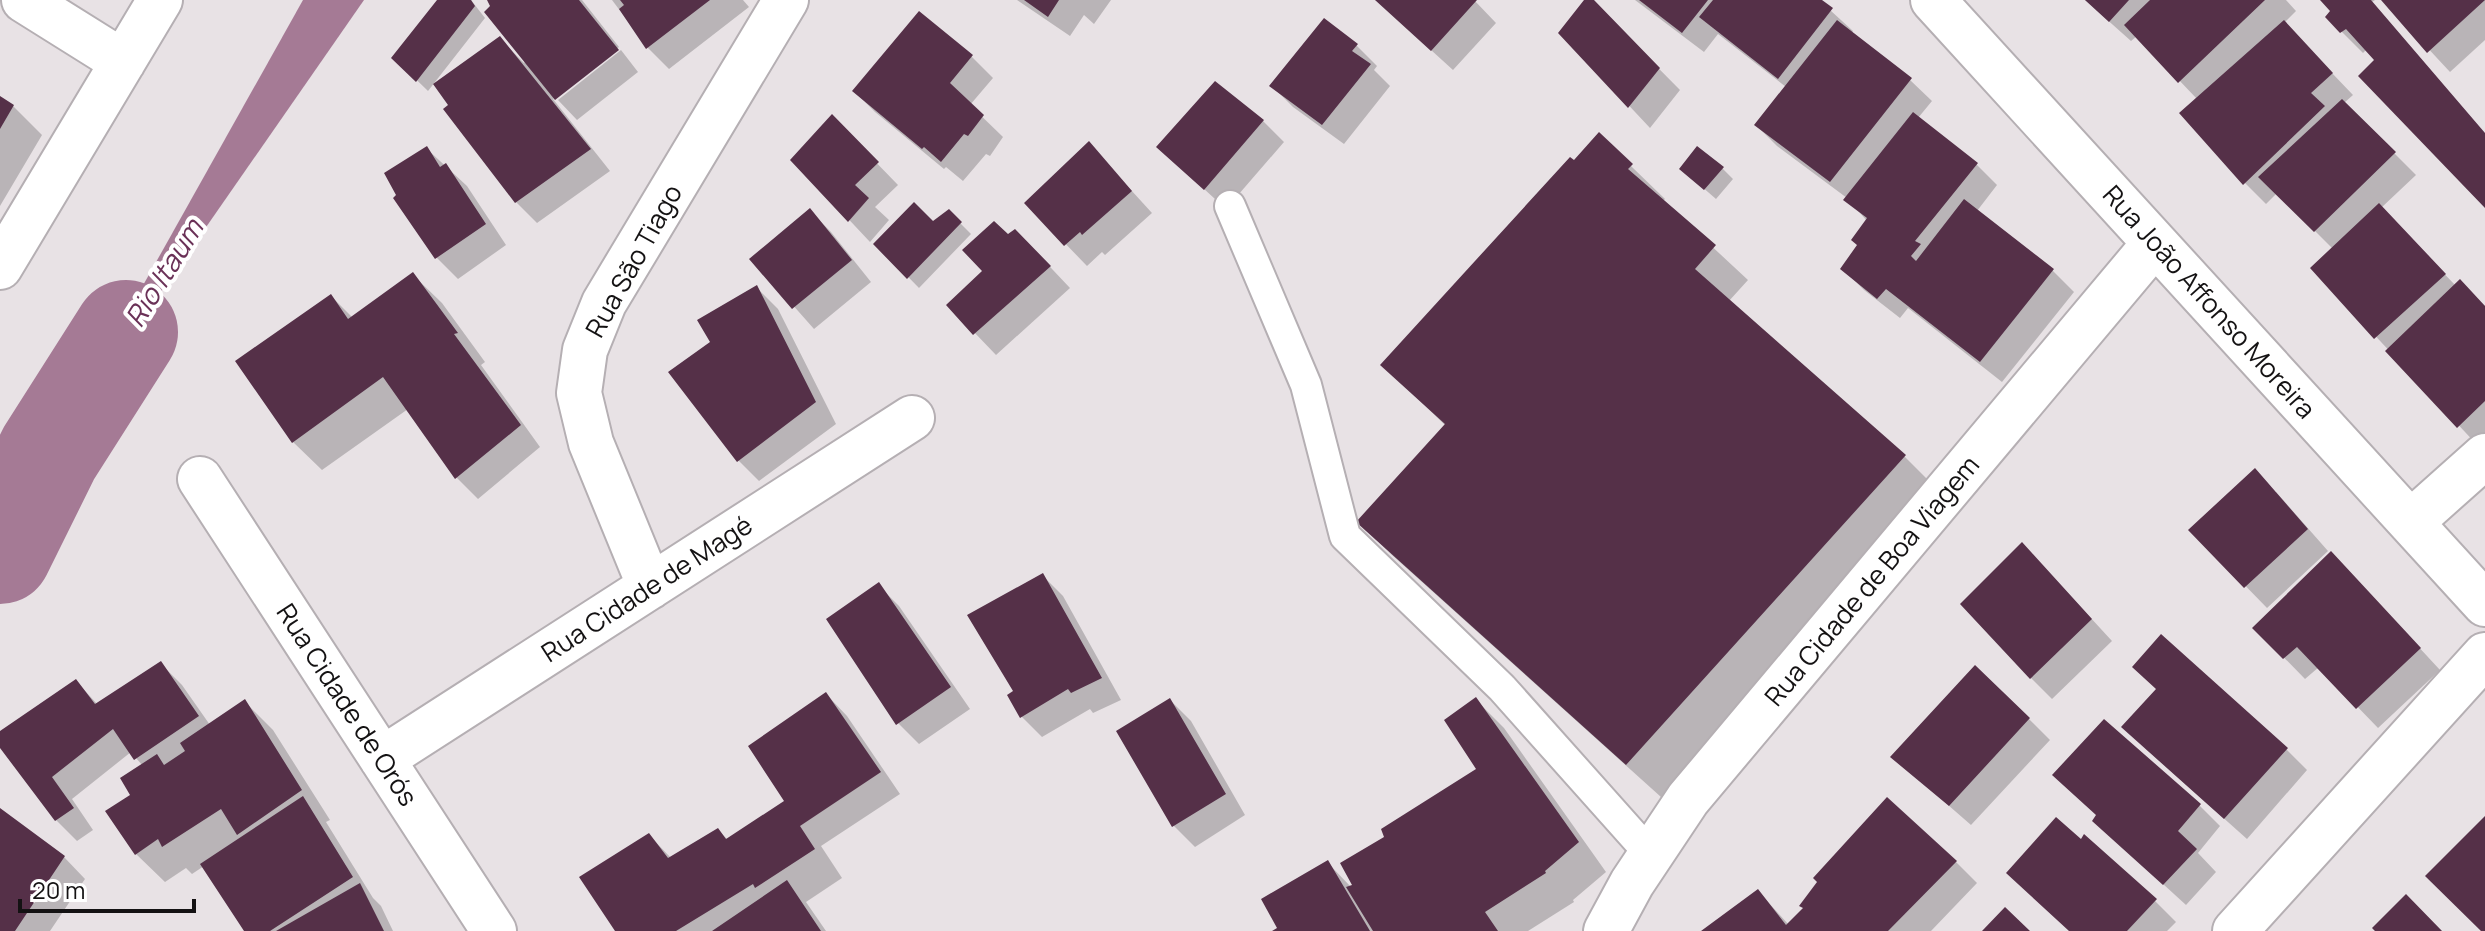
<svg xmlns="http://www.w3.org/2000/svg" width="2485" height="931" font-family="Manrope,sans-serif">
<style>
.water{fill:#a57a95}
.shadow{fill:#0003}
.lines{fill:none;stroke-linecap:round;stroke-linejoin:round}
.river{stroke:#a57a95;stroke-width:104}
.building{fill:#553048}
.lane-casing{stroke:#b5afb3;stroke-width:34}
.street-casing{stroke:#b5afb3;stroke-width:48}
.lane{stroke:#fff;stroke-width:30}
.street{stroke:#fff;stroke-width:44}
.labels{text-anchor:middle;stroke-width:8;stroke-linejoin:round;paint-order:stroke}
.street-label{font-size:26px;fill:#141213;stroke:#fff}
.water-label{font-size:28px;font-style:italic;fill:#6a3157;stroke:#fff}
</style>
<rect width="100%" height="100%" fill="#e8e2e5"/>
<path class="water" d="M303 0H364L49 453Z"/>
<path class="shadow" d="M440 0H471L485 18 428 91 394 58Z
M489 0H582L619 47 553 99 610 171 537 223 516 202 500 39 524 63 526 61Z
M612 0H743L749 7 669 69 648 48Z
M1017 0H1111L1094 24 1084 15 1070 36Z
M1376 0H1474L1496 23 1453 70Z
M1587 0H1591L1680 90 1650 128 1561 33Z
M1635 0H1819L1853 31 1851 34 1910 80 1932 101 1918 118 1976 164 1997 185 1977 211 2053 271 2074 292 2002 382 1908 308 1900 318 1864 290 1843 269 1859 246 1867 221 1847 198 1777 146 1756 125 1786 87 1718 34 1704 52Z
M2085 0H2286L2296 11 2284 23 2353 95 2344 103 2416 175 2381 208 2456 286 2485 306V442L2479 447 2312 268 2333 249 2277 193 2266 204 2245 183 2197 99 2137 36 2131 41Z
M2323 0H2375L2372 2 2485 134V205L2377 60 2367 49 2363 53 2327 17 2333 11Z
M2383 0H2485V40L2450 72Z
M919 14 972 57 993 78 970 105 1003 137 990 156 986 154 963 181 946 167 944 169 875 112 854 91Z
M1356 45 1377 66 1374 70 1390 86 1344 144 1293 107 1272 86Z
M621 50 638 72 577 120 558 100Z
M1215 84 1263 121 1284 142 1226 209 1158 147Z
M0 98 13 106 42 135 0 206Z
M832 117 898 185 875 207 889 220 870 242 793 160Z
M1599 135 1665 199 1663 201 1748 280 1729 301 1905 457 1938 490 1661 797 1392 555 1359 522 1446 426 1417 398 1574 163Z
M1089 144 1152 213 1105 255 1102 252 1087 266 1026 203Z
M427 149 467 186 506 245 458 279 437 258 396 198Z
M1722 168 1733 179 1716 199 1693 179Z
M810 211 831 232 871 282 814 329 752 259Z
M948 211 971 234 919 288 876 244 933 224Z
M1008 237 1036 252 1070 288 996 355 948 305 984 271Z
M413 275 442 303 485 362 481 365 540 447 478 499 457 478 408 409 322 470 293 442 331 296 353 318Z
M757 288 778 309 836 424 759 481 738 460 713 342Z
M2276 492 2328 551 2267 608 2191 530Z
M2043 566 2112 641 2052 699 2031 678Z
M1042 575 1063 596 1121 700 1093 713 1090 709 1042 737 1021 716 1016 691Z
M2352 575 2440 670 2378 728 2319 667 2305 679 2255 628Z
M878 585 899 606 970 709 919 744 898 723Z
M161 664 182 685 210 725 245 702 273 730 330 820 326 822 373 898 381 906 393 931H246L204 866 192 874 186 868 165 882 136 854 133 795 142 765 131 752 72 799 93 830 77 841 56 820 0 745V734L76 681 98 705Z
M826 694 847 716 900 794 821 846 842 878 806 902 826 931H617L649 835 671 858 718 830 728 840 786 802Z
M1170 700 1191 721 1245 815 1195 847 1174 826Z
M1476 700 1504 728 1606 872 1573 900 1574 902 1528 931H1276L1327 862 1351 887 1387 838 1479 770Z
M2029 719 2050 740 1971 825 1893 757Z
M2145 748 2286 749 2307 770 2247 839Z
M2199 805 2220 826 2198 853 2216 872 2186 905 2116 841Z
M0 810 64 857 85 879 50 931H0Z
M1956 862 1977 883 1931 931H1704L1758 891 1789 925Z
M2155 901 2176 922 2167 931H2070Z"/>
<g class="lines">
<path class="river" d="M0 552 49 453 126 332"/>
</g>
<path class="building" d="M437 0H471L475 6 416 82 391 58Z
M487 0H579L619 50 555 100 484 12 490 6Z
M620 0H710L646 49 619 9 624 5Z
M1024 0H1059L1048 17Z
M1375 0H1477L1431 51Z
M1584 0H1594L1660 68 1628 108 1558 33Z
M1639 0H1708L1682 33Z
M1713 0H1822L1833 8 1778 79 1699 17Z
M2085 0H2129L2109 22Z
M2150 0H2265L2178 83 2124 25Z
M2320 0H2371L2485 133V208L2358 76 2374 60 2346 29 2340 33 2325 17 2330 11Z
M2381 0H2485L2427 53Z
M919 11 973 55 950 83 984 115 968 136 964 134 941 162 924 147 922 149 852 91Z
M1324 18 1358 44 1352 51 1371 64 1322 125 1269 86Z
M1837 20 1912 78 1830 182 1754 125Z
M2284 20 2333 73 2311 93 2325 106 2243 185 2179 113Z
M500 36 591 149 515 203 443 109 448 105 433 84Z
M1215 81 1264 120 1204 190 1156 147Z
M0 96 14 105 0 129Z
M2342 99 2396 152 2314 232 2258 177Z
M1913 112 1978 163 1915 241 1921 244 1911 256 1916 261 1964 199 2054 269 1980 362 1886 289 1877 299 1840 269 1857 245 1851 240 1867 218 1843 200Z
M832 114 879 162 855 185 869 198 848 222 790 160Z
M1599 132 1633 164 1628 169 1716 245 1695 269 1906 455 1626 765 1356 522 1445 424 1380 365 1570 157 1574 160Z
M1089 141 1132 191 1082 235 1080 232 1064 246 1024 203Z
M427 146 440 167 446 163 486 224 435 259 393 198 396 195 384 173Z
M1697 146 1724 167 1704 190 1679 169Z
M914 202 933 221 949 209 962 222 907 279 873 244Z
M2379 203 2446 274 2374 339 2310 268Z
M810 208 852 260 792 309 749 259Z
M994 221 1008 234 1015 229 1051 266 973 335 946 305 982 271 962 250Z
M413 272 458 333 454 334 521 425 455 479 383 377 292 443 235 361 331 294 348 319Z
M2460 279 2485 306V401L2457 428 2385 351Z
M757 285 816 402 737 462 668 372 710 342 697 320Z
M2255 468 2308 529 2244 588 2188 530Z
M2022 542 2092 619 2030 679 1960 604Z
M2331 551 2421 648 2356 709 2297 647 2283 659 2252 628Z
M1043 573 1102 678 1071 693 1068 689 1020 718 1007 695 1013 691 967 615Z
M879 582 951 687 896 725 826 619Z
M2161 634 2288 748 2224 819 2121 727 2156 689 2132 667Z
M161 661 199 716 134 760 113 729 52 777 74 808 55 821 0 748V731L76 679 95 704Z
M1975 665 2030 718 1949 806 1890 757Z
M826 692 881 772 800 826 815 849 755 888 753 884 676 931H615L579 877 649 833 668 858 718 828 726 839 784 801 748 746Z
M1476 697 1579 842 1545 871 1546 873 1485 912 1498 931H1373L1346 887 1352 885 1340 863 1384 837 1381 829 1476 769 1444 720Z
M1170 698 1226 794 1172 827 1116 731Z
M245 699 302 790 237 835 221 809 162 847 158 839 135 855 105 811 130 795 120 778 157 754 164 765 185 751 180 743Z
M2104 719 2201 804 2178 831 2197 849 2163 885 2092 821 2096 815 2052 775Z
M303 796 353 877 270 931H244L200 864Z
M1887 797 1957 861 1888 931H1701L1758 889 1786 925 1803 908 1799 906 1817 882 1813 878Z
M0 808 65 856 15 931H0Z
M2485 816V931H2481L2425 876Z
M2056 817 2081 839 2084 834 2157 899 2127 931H2069L2006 873Z
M1328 860 1370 931H1272L1277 928 1261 899Z
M787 880 821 931H712Z
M360 883 384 931H276Z
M2406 894 2442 931H2375L2372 928Z
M2005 907 2030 931H1982Z"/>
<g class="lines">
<defs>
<path id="lane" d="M1230 206 1306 385 1345 536 1502 688 1651 855"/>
<path id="street" d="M24 0 123 62
M1933 0 2485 604
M0 267 160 0
M200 479 494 931
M2411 522 2485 456
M650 587 591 443 579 393 585 350 604 303 786 0
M382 759 912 418
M1606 931 1632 883 1688 799 2155 243
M2235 931 2485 655"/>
</defs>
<use href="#lane" class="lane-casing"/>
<use href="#street" class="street-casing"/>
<use href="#lane" class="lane"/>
<use href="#street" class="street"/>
</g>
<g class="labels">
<g class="street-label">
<text transform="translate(634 261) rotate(-61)" y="9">Rua São Tiago</text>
<text transform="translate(2209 302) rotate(48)" y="9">Rua João Affonso Moreira</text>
<text transform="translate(1872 581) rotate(-50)" y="9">Rua Cidade de Boa Viagem</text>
<text transform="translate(647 589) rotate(-33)" y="9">Rua Cidade de Magé</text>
<text transform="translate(347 705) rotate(57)" y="9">Rua Cidade de Orós</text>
</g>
<g class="water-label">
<text transform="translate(164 273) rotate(-58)" y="10">Rio Itaum</text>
</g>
</g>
<path d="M20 899v12h174v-12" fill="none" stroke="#141213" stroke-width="4"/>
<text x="32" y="899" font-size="24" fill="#141213" stroke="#ffffff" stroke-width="6" paint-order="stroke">20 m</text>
</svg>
